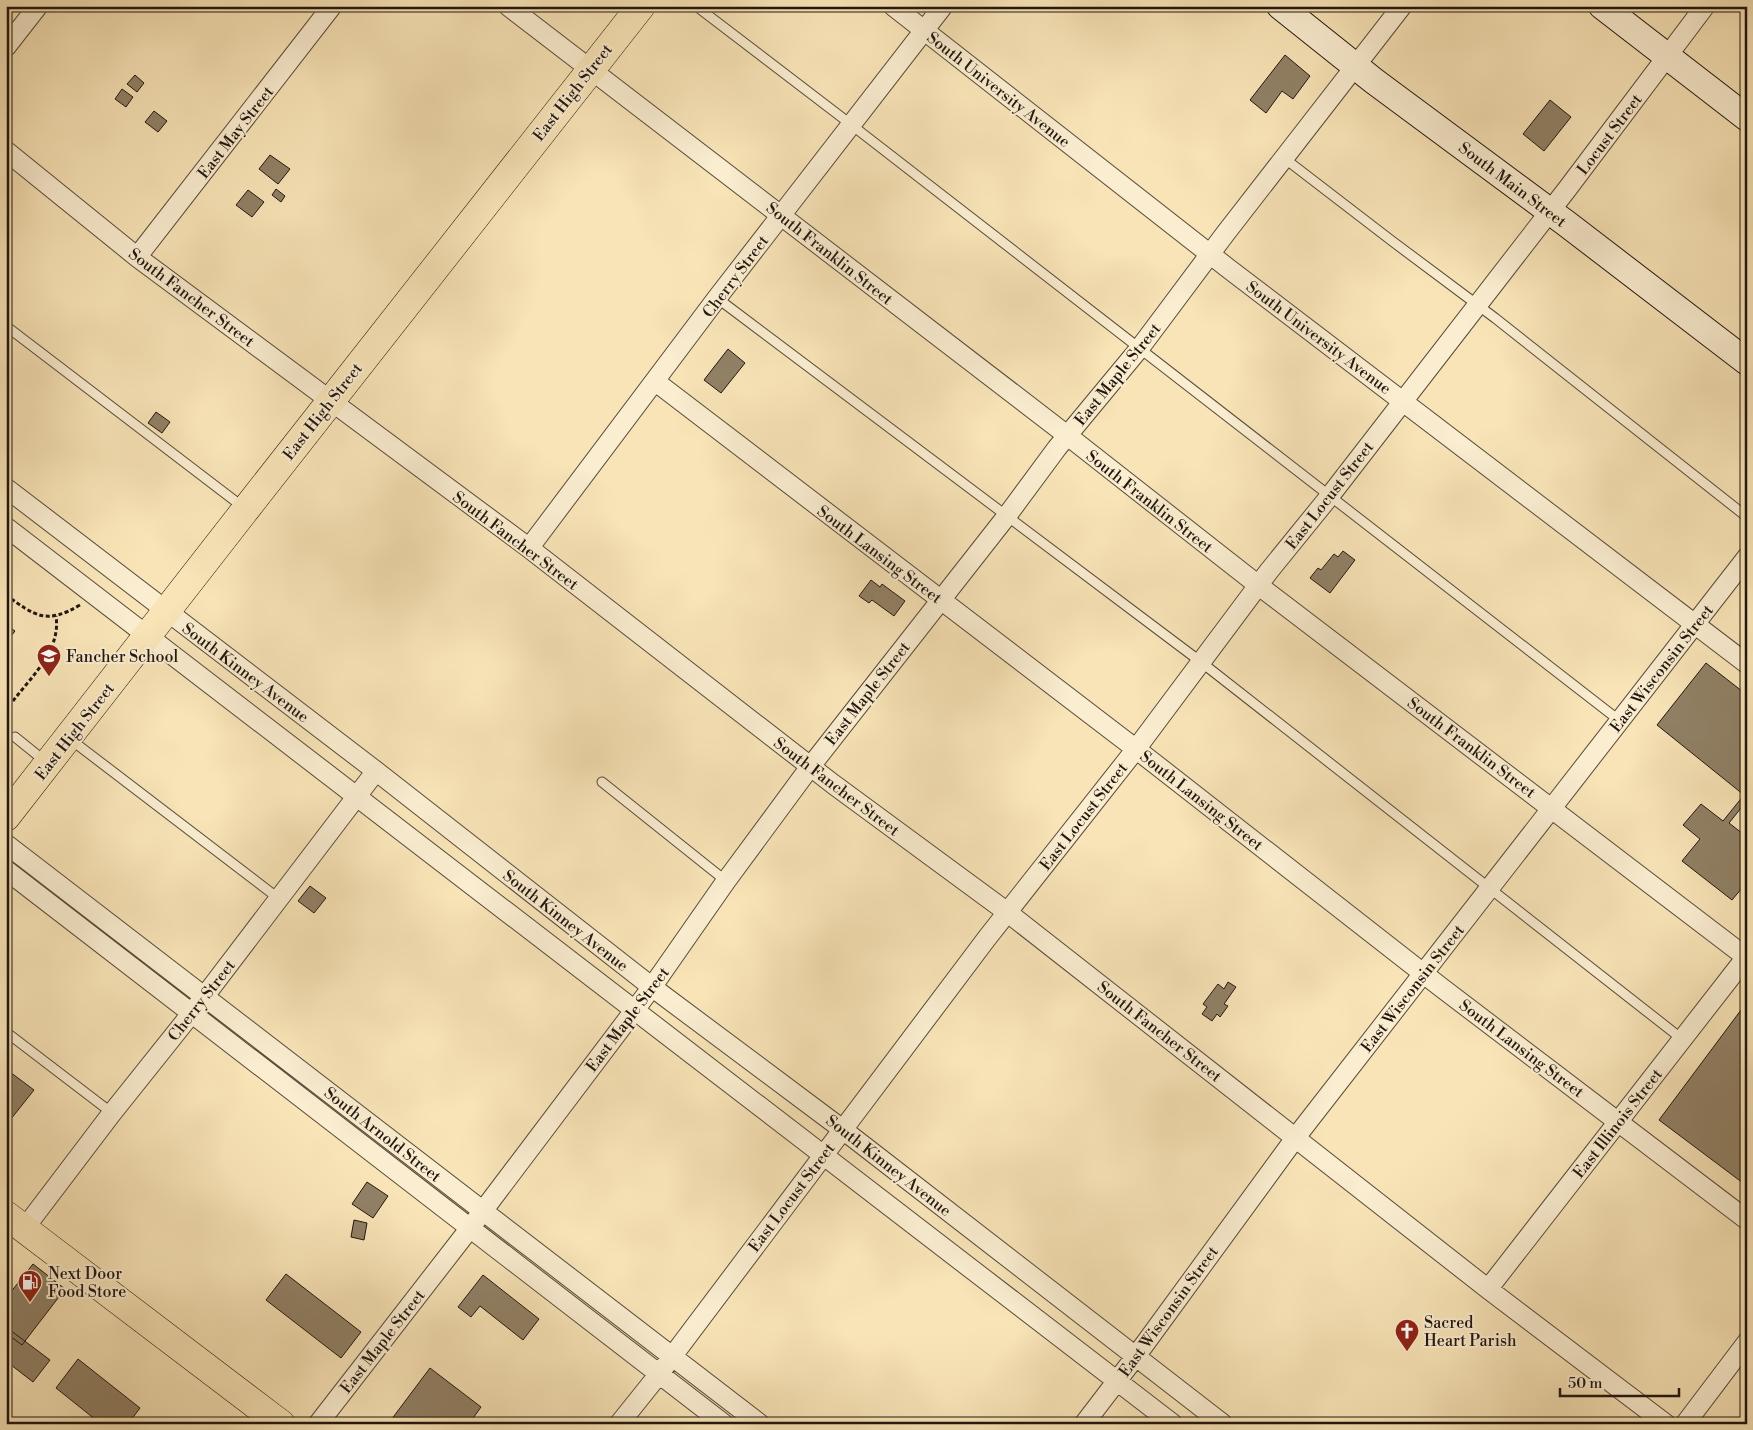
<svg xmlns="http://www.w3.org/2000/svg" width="1753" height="1430" font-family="'Libre Bodoni',serif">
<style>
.building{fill:#918166;stroke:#21160f}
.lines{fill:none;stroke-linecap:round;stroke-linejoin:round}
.lane-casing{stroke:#574a39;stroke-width:11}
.street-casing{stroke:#574a39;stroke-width:21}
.secondary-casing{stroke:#21160f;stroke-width:28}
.primary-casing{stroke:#21160f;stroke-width:29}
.path{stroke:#21160f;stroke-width:3;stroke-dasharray:4 2.5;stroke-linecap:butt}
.lane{stroke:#faedd0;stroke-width:9}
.street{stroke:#faedd0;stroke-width:19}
.secondary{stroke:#faedd0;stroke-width:26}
.primary{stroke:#f8e4b7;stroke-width:28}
.labels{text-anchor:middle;stroke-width:4;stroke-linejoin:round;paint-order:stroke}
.street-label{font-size:16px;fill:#21160f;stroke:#faedd0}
.poi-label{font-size:16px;fill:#21160f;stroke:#faedd0;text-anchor:start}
</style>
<rect width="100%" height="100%" fill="#f8e4b7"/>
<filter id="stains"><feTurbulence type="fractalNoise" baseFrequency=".004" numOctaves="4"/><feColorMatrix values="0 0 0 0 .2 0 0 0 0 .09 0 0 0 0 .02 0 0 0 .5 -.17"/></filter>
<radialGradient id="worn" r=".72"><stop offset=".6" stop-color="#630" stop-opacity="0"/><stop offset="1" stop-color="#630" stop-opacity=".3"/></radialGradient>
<path class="building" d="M1285 55 1310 76 1293 99 1282 91 1266 113 1250 100Z
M135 75 144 83 137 92 127 84Z
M122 89 133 97 126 107 115 99Z
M1550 100 1571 117 1544 151 1523 134Z
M154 111 167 121 158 132 145 122Z
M270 155 290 169 278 184 259 169Z
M276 189 285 196 281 202 272 195Z
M248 190 264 202 252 217 236 205Z
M728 349 745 363 721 393 704 380Z
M156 412 170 422 162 433 148 423Z
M1343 551 1355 560 1330 593 1310 578 1318 568 1321 570 1334 554 1338 557Z
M871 580 880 587 882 584 905 601 894 616 872 600 869 603 859 596Z
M6 625 15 631 6 643Z
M1706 663 1747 695V804L1745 803 1729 823 1747 837V882L1732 900 1682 861 1700 839 1683 825 1701 804 1723 821 1744 795 1657 725Z
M310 886 326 898 314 913 298 901Z
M1228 982 1236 987 1224 1004 1228 1006 1220 1017 1217 1014 1212 1021 1202 1014 1207 1007 1203 1004 1218 984 1224 989Z
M1747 1002V1186L1659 1120Z
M10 1072 34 1090 7 1124 6 1076Z
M367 1182 388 1196 373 1218 352 1204Z
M354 1220 367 1223 364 1240 351 1237Z
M33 1264 65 1289 22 1345 6 1333V1298Z
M286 1274 361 1332 341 1358 266 1300Z
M483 1275 539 1319 523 1340 480 1306 471 1317 458 1307Z
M6 1327 50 1360 33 1382 6 1361Z
M78 1359 140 1408 128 1424H101L56 1388Z
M430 1368 481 1407 469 1424H388Z
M174 1418 182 1424H170Z"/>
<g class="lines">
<defs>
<path id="lane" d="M696 6 840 116 1620 721
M1284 158 1392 241 1495 318 1747 517
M717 298 1201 662 1682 1039
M6 326 243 507
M15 737 46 762
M70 739 278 898
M602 782 726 881
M6 1032 112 1113"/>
<path id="street" d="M508 6 1068 436 1258 585 1746 957
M893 6 1229 269 1747 664
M6 47 38 6
M6 151 137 257 529 548 833 784 1007 912 1488 1289 1666 1424
M137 257 332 6
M656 382 1136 749 1442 988 1747 1220
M6 488 376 771 652 987 842 1129 1223 1424
M6 527 1173 1424
M529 548 717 298 943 6
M6 844 760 1424
M6 870 724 1424
M24 1229 112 1113 191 1014 376 771
M1488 1289 1747 956
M318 1424 470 1228 652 987 726 881 810 767 1006 517 1057 448 1139 349 1225 234 1402 6
M619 1424 659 1374 987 938 1136 749 1269 571 1329 497 1568 188 1705 6
M1084 1424 1136 1356 1296 1137 1747 557
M1685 1424 1747 1342"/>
<path id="secondary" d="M1280 6 1374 81 1567 224 1747 362
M1602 6 1747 118"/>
<path id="primary" d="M6 817 246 509 641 6
M6 1215 281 1424"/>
</defs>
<use href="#lane" class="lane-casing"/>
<use href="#street" class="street-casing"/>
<use href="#secondary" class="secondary-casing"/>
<use href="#primary" class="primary-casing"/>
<path class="path" d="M6 595C35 616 46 625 80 605
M13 701C32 676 61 650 56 616"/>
<use href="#lane" class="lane"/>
<use href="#street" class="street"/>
<use href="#secondary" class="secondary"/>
<use href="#primary" class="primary"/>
</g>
<defs>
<symbol id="school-pin" viewBox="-11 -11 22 30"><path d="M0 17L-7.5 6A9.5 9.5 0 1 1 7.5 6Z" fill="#8f2418" stroke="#faedd0"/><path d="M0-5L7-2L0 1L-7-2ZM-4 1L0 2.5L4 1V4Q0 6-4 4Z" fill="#fff"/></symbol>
<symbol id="fuel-pin" viewBox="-11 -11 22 30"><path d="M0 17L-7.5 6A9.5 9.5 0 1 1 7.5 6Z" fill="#8f2418" stroke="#faedd0"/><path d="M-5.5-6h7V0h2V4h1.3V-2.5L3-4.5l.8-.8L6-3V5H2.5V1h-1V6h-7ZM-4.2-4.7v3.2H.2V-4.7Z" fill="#fff"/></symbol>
<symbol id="church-pin" viewBox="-11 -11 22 30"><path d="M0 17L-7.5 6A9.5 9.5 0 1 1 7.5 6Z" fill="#8f2418" stroke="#faedd0"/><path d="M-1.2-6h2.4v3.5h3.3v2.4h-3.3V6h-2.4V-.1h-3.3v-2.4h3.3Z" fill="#fff"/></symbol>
</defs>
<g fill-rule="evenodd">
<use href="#school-pin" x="35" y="642" width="28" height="38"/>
<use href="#fuel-pin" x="16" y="1268" width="28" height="38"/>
<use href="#church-pin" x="1393" y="1317" width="28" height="38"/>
</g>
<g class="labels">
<g class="street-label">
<text transform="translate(999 89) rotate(38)" y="6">South University Avenue</text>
<text transform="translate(572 92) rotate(-52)" y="6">East High Street</text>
<text transform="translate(235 132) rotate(-52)" y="6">East May Street</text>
<text transform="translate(1609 134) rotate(-53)" y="6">Locust Street</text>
<text transform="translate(1513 184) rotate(37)" y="6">South Main Street</text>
<text transform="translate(830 253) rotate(38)" y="6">South Franklin Street</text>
<text transform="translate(735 276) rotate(-53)" y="6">Cherry Street</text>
<text transform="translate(192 297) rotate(37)" y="6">South Fancher Street</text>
<text transform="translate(1319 337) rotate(37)" y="6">South University Avenue</text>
<text transform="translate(1117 374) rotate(-51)" y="6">East Maple Street</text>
<text transform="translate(322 411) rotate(-52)" y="6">East High Street</text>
<text transform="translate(1329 495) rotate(-52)" y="6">East Locust Street</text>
<text transform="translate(1150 501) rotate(38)" y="6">South Franklin Street</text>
<text transform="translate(516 540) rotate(37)" y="6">South Fancher Street</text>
<text transform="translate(880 554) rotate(37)" y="6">South Lansing Street</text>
<text transform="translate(1661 668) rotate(-52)" y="6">East Wisconsin Street</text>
<text transform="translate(246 672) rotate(37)" y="6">South Kinney Avenue</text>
<text transform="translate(867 693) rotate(-52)" y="6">East Maple Street</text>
<text transform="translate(74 731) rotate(-52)" y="6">East High Street</text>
<text transform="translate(1472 747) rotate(37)" y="6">South Franklin Street</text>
<text transform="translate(837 786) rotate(37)" y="6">South Fancher Street</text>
<text transform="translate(1202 800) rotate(38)" y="6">South Lansing Street</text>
<text transform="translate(1083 816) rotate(-52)" y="6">East Locust Street</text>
<text transform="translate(566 920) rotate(38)" y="6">South Kinney Avenue</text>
<text transform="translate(1412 988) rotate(-52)" y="6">East Wisconsin Street</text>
<text transform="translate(201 1000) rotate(-52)" y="6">Cherry Street</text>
<text transform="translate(627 1019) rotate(-53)" y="6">East Maple Street</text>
<text transform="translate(1160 1031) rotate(38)" y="6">South Fancher Street</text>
<text transform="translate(1522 1048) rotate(37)" y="6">South Lansing Street</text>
<text transform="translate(1617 1123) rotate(-52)" y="6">East Illinois Street</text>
<text transform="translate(383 1134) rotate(38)" y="6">South Arnold Street</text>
<text transform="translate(889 1165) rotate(38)" y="6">South Kinney Avenue</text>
<text transform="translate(791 1197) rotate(-53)" y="6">East Locust Street</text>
<text transform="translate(1168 1311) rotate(-54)" y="6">East Wisconsin Street</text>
<text transform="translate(382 1341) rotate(-52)" y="6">East Maple Street</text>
</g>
<g class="poi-label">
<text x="66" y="662">Fancher School</text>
<text x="48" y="1279">Next Door<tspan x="48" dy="18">Food Store</tspan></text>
<text x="1424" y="1328">Sacred<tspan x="1424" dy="18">Heart Parish</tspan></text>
</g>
</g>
<rect width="1753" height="1430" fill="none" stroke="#f8e4b7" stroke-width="25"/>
<rect x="8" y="8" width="1738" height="1415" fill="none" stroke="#21160f" stroke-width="2.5"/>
<rect x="12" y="12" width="1728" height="1405" fill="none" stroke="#21160f"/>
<path d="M1560 1388v8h119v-8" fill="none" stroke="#21160f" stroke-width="2.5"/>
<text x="1568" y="1388" font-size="15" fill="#21160f" stroke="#faedd0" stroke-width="4" paint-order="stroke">50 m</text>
<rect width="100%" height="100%" filter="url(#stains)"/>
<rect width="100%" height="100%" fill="url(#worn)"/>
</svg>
